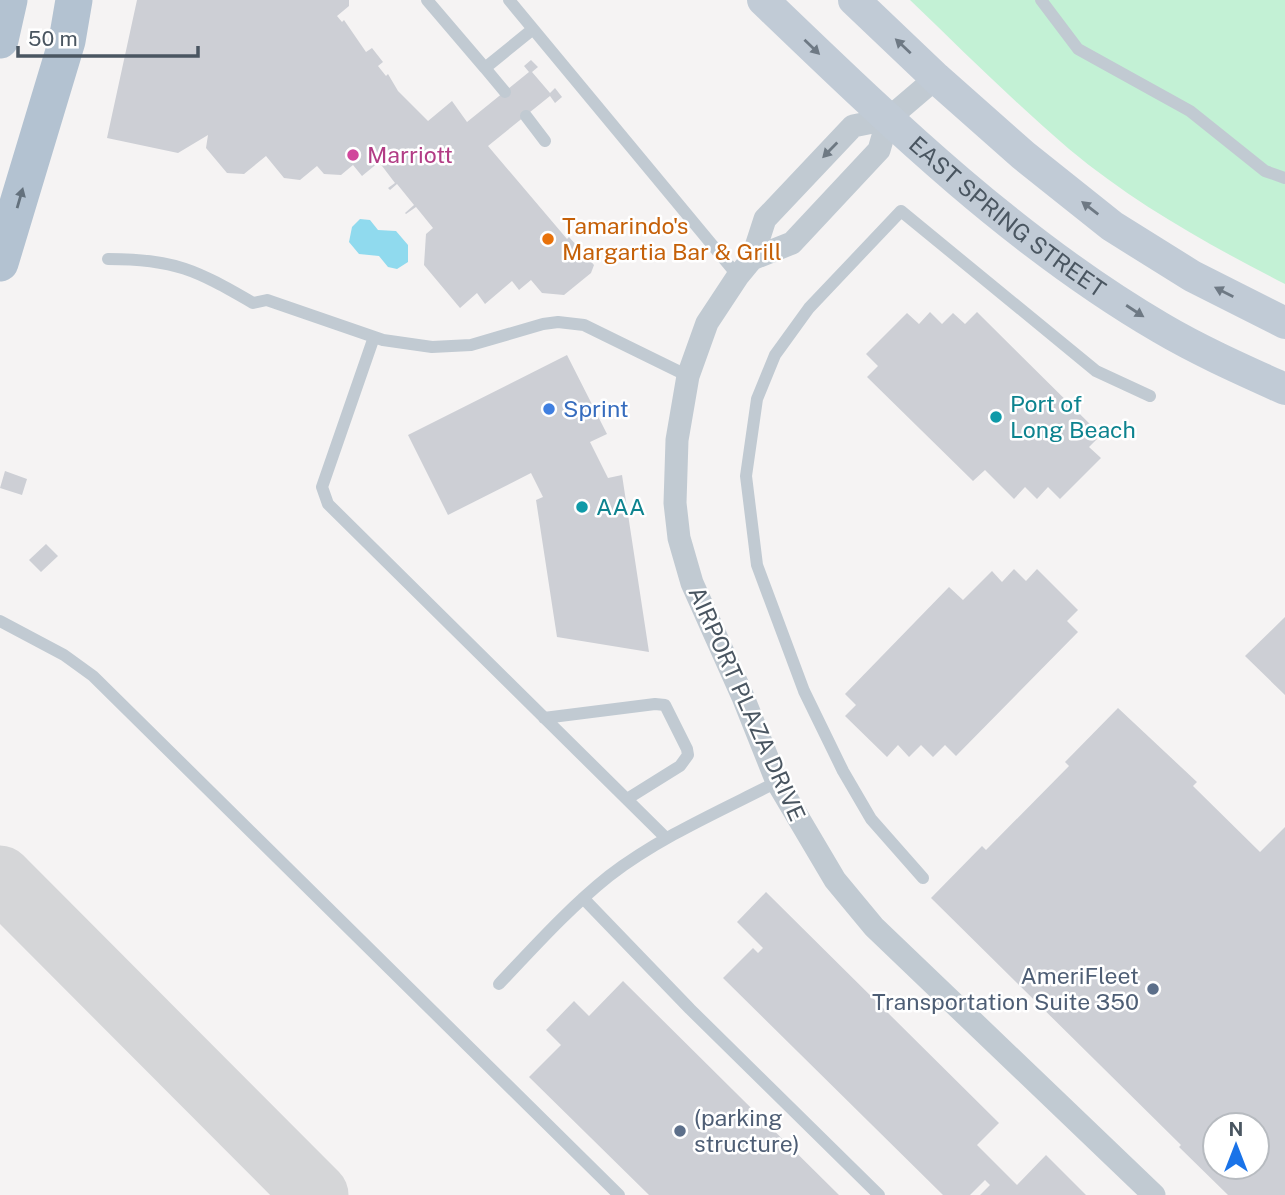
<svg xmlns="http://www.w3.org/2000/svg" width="1285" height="1195" font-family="'Public Sans',sans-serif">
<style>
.green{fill:#c3f1d5}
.water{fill:#90daee}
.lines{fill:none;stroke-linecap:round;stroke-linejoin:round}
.taxiway{stroke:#d5d6d8;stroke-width:65}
.building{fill:#cdcfd5;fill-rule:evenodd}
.service{stroke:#c1cad2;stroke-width:12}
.minor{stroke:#c1cad2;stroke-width:23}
.secondary{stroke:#c1cbd6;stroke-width:32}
.primary{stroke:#b3c2d1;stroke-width:37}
.oneway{fill:#6e7984}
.oneway2{fill:#6e7983}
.oneway3{fill:#64717d}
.hotel-dot{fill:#d1479c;stroke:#fff;stroke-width:2.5}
.food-dot{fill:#e8710a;stroke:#fff;stroke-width:2.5}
.shop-dot{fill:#3f7fe0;stroke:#fff;stroke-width:2.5}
.culture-dot{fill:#0f9aa8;stroke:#fff;stroke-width:2.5}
.service-dot{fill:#5c6f8a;stroke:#fff;stroke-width:2.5}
.labels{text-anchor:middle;stroke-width:5;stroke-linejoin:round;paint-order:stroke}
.hotel-label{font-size:23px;fill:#b23c85;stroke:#fff;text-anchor:start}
.street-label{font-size:23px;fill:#4a5661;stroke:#fff}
.food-label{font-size:23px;fill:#c56008;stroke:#fff;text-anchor:start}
.culture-label{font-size:23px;fill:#0d838f;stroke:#fff;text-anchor:start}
.shop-label{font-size:23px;fill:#366cbe;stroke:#fff;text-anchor:start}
.service-label{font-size:23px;fill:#4e5e75;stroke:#fff;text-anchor:end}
</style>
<rect width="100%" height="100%" fill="#f5f3f3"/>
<path class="green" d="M910 0H1285V284C1209 245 1135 204 1069 149 1014 102 962 50 910 0Z"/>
<path class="water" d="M360 219 370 220 378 230 396 231 408 245V262L397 269 388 267 379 256 359 254 349 242 352 227Z"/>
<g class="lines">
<path class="taxiway" d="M0 878 316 1195"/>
</g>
<path class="building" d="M137 0H349V6L337 16 342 22 344 20 366 52 372 48 383 62 378 66 386 76 388 74 398 91 428 121 452 101 467 122 529 72 524 66 531 60 538 67 532 72 550 93 555 88 562 97 555 103 550 96 488 146 567 239 569 237 594 265 591 273 564 295 542 293 531 280 519 290 512 281 485 304 477 293 460 308 424 265 426 234 433 228 416 207 406 214 405 213 414 205 397 184 390 190 388 188 395 183 379 162 362 176 353 165 341 175 324 174 317 166 300 180 284 178 266 156 244 174 227 173 206 148 208 135 178 153 107 138Z
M930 312 942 324 953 313 965 324 977 312 1101 435 1089 447 1101 458 1060 499 1048 487 1037 499 1025 487 1014 499 985 470 973 481 867 377 878 366 866 354 907 313 919 324Z
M567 355 607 434 590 442 608 478 622 475 649 652 557 637 536 500 543 497 531 473 448 515 408 435Z
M5 471 27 479 22 495 0 488Z
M46 544 58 556 41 572 29 560Z
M1014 569 1026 581 1037 569 1078 610 1067 621 1078 632 956 756 945 745 933 757 921 745 909 757 898 745 887 757 845 716 856 705 845 694 949 587 963 600 992 571 1002 582Z
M1285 617V695L1245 656Z
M1118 708 1197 782 1193 786 1260 852 1285 827V1195H1228L1179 1147 1181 1145 931 898 982 846 986 850 1069 766 1065 762ZM1215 1125H1257V1167H1215Z
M766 892 999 1123 977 1145 1017 1185 1046 1155 1086 1195H980L990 1185 985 1180 970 1195H943L723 978 753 948 758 953 763 948 737 922Z
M623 981 839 1195H649L529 1077 561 1045 546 1030 574 1001 589 1016Z"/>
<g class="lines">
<path class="service" d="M427 0 485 68
M509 0 738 276
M1041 0 1078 49 1190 111 1265 171 1285 178
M505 92 485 68 533 29
M526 116 545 141
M108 259C175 259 196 270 253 303L267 300 383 340 432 347 471 345 543 324 558 322 584 325 688 376
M374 337 322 487 328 504 666 838
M0 621 64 655 93 676 619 1195
M544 718 655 704 665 705 687 749 688 755 680 766 627 799
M923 878 871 819 843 771 804 691 757 565 746 476 757 399 775 355 809 308 901 211 1096 371 1150 396
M583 898 690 1009 879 1195
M499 984C534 947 569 908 609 876 660 837 720 811 777 782"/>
<path class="minor" d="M936 78 888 119 853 126 765 219 752 259 738 276 707 323 688 376 677 440 675 503 679 538 692 583 743 697 777 782 835 880 874 927 1154 1195
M752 259 792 243 879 150 888 119"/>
<g class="secondary">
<path id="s1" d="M763 0C886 118 1012 241 1161 328 1200 351 1243 370 1285 389"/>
<path d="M854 0 936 78 1023 155 1112 226 1192 276 1285 323"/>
</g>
<path class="primary" d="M0 40 9 0
M0 263 67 41 74 0"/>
</g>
<defs><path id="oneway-solid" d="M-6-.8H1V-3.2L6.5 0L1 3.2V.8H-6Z" transform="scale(1.75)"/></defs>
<g class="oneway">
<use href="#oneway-solid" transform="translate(903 46) rotate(-137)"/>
<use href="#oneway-solid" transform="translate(812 47) rotate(44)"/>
<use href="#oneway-solid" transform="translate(1090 208) rotate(-142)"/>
<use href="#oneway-solid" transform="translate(1224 292) rotate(-153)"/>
<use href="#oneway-solid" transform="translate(1135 311) rotate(33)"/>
</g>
<use class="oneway2" href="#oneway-solid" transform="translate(830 150) rotate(134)"/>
<use class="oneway3" href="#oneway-solid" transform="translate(20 198) rotate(-74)"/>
<circle class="hotel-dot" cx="353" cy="155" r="7"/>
<circle class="food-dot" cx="548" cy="239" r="7"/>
<circle class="shop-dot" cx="549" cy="409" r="7"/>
<g class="culture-dot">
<circle cx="996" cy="417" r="7"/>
<circle cx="582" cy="507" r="7"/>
</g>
<g class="service-dot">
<circle cx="1153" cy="989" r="7"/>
<circle cx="680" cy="1131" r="7"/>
</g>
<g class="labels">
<g class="hotel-label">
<text x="367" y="163">Marriott</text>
</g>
<g class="street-label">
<text dy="8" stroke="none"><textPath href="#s1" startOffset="327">EAST SPRING STREET</textPath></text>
<text transform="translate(747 704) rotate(66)" y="8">AIRPORT PLAZA DRIVE</text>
</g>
<g class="food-label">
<text x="562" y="234">Tamarindo's<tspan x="562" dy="26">Margartia Bar &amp; Grill</tspan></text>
</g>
<g class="culture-label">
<text x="1010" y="412">Port of<tspan x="1010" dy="26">Long Beach</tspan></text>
<text x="596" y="515">AAA</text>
</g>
<g class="shop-label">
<text x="563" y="417">Sprint</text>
</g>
<g class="service-label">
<text x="1139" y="984">AmeriFleet<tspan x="1139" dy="26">Transportation Suite 350</tspan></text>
<text x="694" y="1126" text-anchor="start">(parking<tspan x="694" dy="26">structure)</tspan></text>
</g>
</g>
<g transform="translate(1236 1146)"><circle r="33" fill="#ffffff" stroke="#b7bbc0" stroke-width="2"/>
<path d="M0-5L12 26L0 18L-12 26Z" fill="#1a73e8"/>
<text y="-10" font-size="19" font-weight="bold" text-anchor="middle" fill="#4a5661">N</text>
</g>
<path d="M18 46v10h180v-10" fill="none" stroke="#4a5661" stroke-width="3.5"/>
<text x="28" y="46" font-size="21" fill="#4a5661" stroke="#ffffff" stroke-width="5" paint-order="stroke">50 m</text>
</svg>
